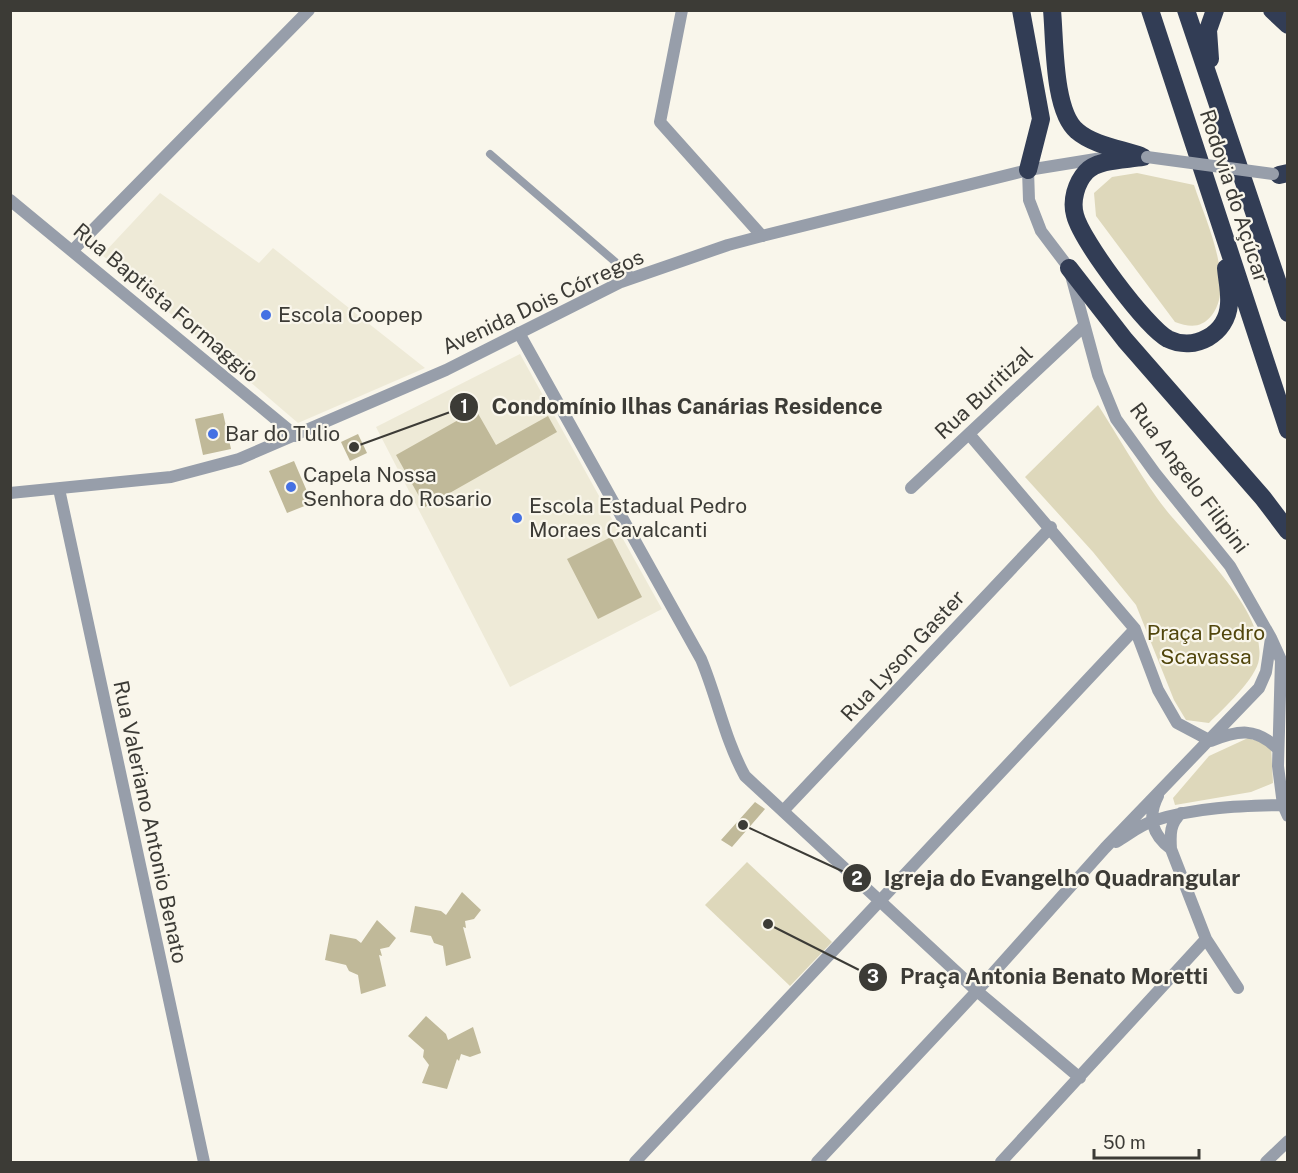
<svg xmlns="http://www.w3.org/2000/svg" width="1298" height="1173" font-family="'Public Sans',sans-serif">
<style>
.built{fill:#eeead7}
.green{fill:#ded8bb}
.building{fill:#c0b999}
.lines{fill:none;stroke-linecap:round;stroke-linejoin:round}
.service{stroke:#979eaa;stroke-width:8}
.minor{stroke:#979eaa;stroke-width:12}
.tertiary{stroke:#979eaa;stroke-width:12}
.motorway{stroke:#323d55;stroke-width:18}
.tertiary-bridge{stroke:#979eaa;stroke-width:12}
.poi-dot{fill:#4571e3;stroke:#f9f6eb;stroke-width:2}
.labels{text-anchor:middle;stroke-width:4.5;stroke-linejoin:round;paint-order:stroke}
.street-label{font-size:21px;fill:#3c3b36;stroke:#f9f6eb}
.poi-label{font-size:21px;fill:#3c3b36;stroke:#f9f6eb;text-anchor:start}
.park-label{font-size:21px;fill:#51460c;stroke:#f9f6eb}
.leader{fill:none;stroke:#3c3b36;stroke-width:2}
.callout-dot{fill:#3c3b36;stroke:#f9f6eb;stroke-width:2}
.mark-label{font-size:18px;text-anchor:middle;font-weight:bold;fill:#fff}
.callout-label{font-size:22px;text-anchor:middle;font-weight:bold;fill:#3c3b36;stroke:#f9f6eb;stroke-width:4.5;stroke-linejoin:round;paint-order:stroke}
</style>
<rect width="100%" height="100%" fill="#f9f6eb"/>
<path class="built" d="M160 193 259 263 273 248 425 368 298 423 102 255Z
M520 354 662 609 510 687 376 427Z"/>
<path class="green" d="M1137 173 1194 185C1205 219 1236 283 1212 315 1201 329 1189 327 1175 322L1096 216 1094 193 1112 177Z
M1098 405C1118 436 1136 468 1157 498 1184 537 1267 608 1259 659 1257 678 1222 710 1209 723L1186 720 1174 700 1136 605 1093 552 1025 477Z
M1248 738 1271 745 1273 783 1251 792 1175 805 1173 798 1209 756Z
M747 862 832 942 790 986 705 905Z"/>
<path class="building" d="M476 410 496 445 548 416 557 432 425 507 396 455Z
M223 413 231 449 203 455 195 419Z
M358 434 367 453 350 461 341 442Z
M294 461 312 503 287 513 269 471Z
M611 537 642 597 598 619 567 559Z
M755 802 765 809 732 847 721 840Z
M462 892 481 910 474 919 465 921 466 928 463 927 471 958 446 966 443 946 434 943 431 936 410 932 415 906 441 911 446 915Z
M377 920 396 938 389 947 380 949 382 956 379 955 386 986 361 994 358 975 349 971 346 965 325 960 330 934 356 939 361 943Z
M426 1016 446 1034 448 1040 473 1027 478 1043 481 1053 470 1057 461 1054 459 1061 457 1059 447 1089 422 1083 429 1065 423 1057 424 1050 408 1036Z"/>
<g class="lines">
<path class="service" d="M490 154 634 278"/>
<path class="minor" d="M682 10 660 122 762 236
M1028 170 1029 200 1041 231 1069 268 1098 375 1116 419 1155 473 1230 566 1271 638 1281 660 1278 766 1283 805 1288 816
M10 200 296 436
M73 250 309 10
M519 333 701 659C717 697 725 740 745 776L977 991 1080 1078
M969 434 1135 629 1158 690 1177 723 1211 741C1238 730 1256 727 1278 749
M911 488 1084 326
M59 489 204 1162
M1158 796C1147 817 1152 835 1171 849
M783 811 1051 527
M1181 813C1170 824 1170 833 1171 849L1206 939 1238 988
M1116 842C1128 835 1140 825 1153 821 1194 807 1240 806 1283 805
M635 1162 1135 629
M817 1162 977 991 1105 848 1259 688 1266 672 1271 638
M1001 1162 1206 939
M1266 1162 1288 1141"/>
<path class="tertiary" d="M10 493 171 477 239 459 446 370 621 282 728 245 762 236 1028 170 1102 158"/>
<path class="motorway" d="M1021 10 1041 119 1028 170
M1052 10C1055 41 1053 111 1077 131 1093 145 1121 149 1141 156
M1150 10 1288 430
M1186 10 1288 313
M1272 10 1288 25
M1210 59 1208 30 1215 10
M1143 157C1126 160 1098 159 1086 172 1076 183 1071 201 1075 215 1081 240 1146 327 1168 339 1195 352 1227 334 1229 304 1230 292 1227 280 1226 268
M1279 175 1288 173
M1069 268 1125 340 1263 498 1288 531"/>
<path class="tertiary-bridge" d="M1147 157 1273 174"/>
</g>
<g class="poi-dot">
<circle cx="266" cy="315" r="6"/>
<circle cx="213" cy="434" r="6"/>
<circle cx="291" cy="487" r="6"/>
<circle cx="517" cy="518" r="6"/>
</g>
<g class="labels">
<g class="street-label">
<text transform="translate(1234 196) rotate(72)" y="7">Rodovia do Açúcar</text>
<text transform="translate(543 302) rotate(-25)" y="7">Avenida Dois Córregos</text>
<text transform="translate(166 303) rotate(40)" y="7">Rua Baptista Formaggio</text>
<text transform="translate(984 393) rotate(-43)" y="7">Rua Buritizal</text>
<text transform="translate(1189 478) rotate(53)" y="7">Rua Angelo Filipini</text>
<text transform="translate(903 656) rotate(-47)" y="7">Rua Lyson Gaster</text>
<text transform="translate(150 822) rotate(78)" y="7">Rua Valeriano Antonio Benato</text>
</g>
<g class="poi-label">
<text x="278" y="322">Escola Coopep</text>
<text x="225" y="441">Bar do Tulio</text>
<text x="303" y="482">Capela Nossa<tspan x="303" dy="24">Senhora do Rosario</tspan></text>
<text x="529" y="513">Escola Estadual Pedro<tspan x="529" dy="24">Moraes Cavalcanti</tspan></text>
</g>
<g class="park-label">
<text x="1206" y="640">Praça Pedro<tspan x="1206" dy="24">Scavassa</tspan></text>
</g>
</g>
<path class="leader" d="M354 447L464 407M743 825L857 878M768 924L873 977"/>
<g class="callout-dot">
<circle cx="354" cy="447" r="6"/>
<circle cx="743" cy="825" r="6"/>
<circle cx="768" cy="924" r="6"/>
<circle cx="464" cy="407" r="15"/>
<circle cx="857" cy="878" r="15"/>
<circle cx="873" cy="977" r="15"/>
</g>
<g class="mark-label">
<text x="464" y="413">1</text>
<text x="857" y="885">2</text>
<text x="873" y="983">3</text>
</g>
<g class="callout-label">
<text x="687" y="414">Condomínio Ilhas Canárias Residence</text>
<text x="1062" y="886">Igreja do Evangelho Quadrangular</text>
<text x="1054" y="984">Praça Antonia Benato Moretti</text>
</g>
<rect width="1298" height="1173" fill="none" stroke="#3c3b36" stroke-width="24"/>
<path d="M1094 1149v9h105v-9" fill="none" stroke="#3c3b36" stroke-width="3"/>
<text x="1103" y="1149" font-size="18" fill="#3c3b36" stroke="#f9f6eb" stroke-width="4.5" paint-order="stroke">50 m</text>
</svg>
